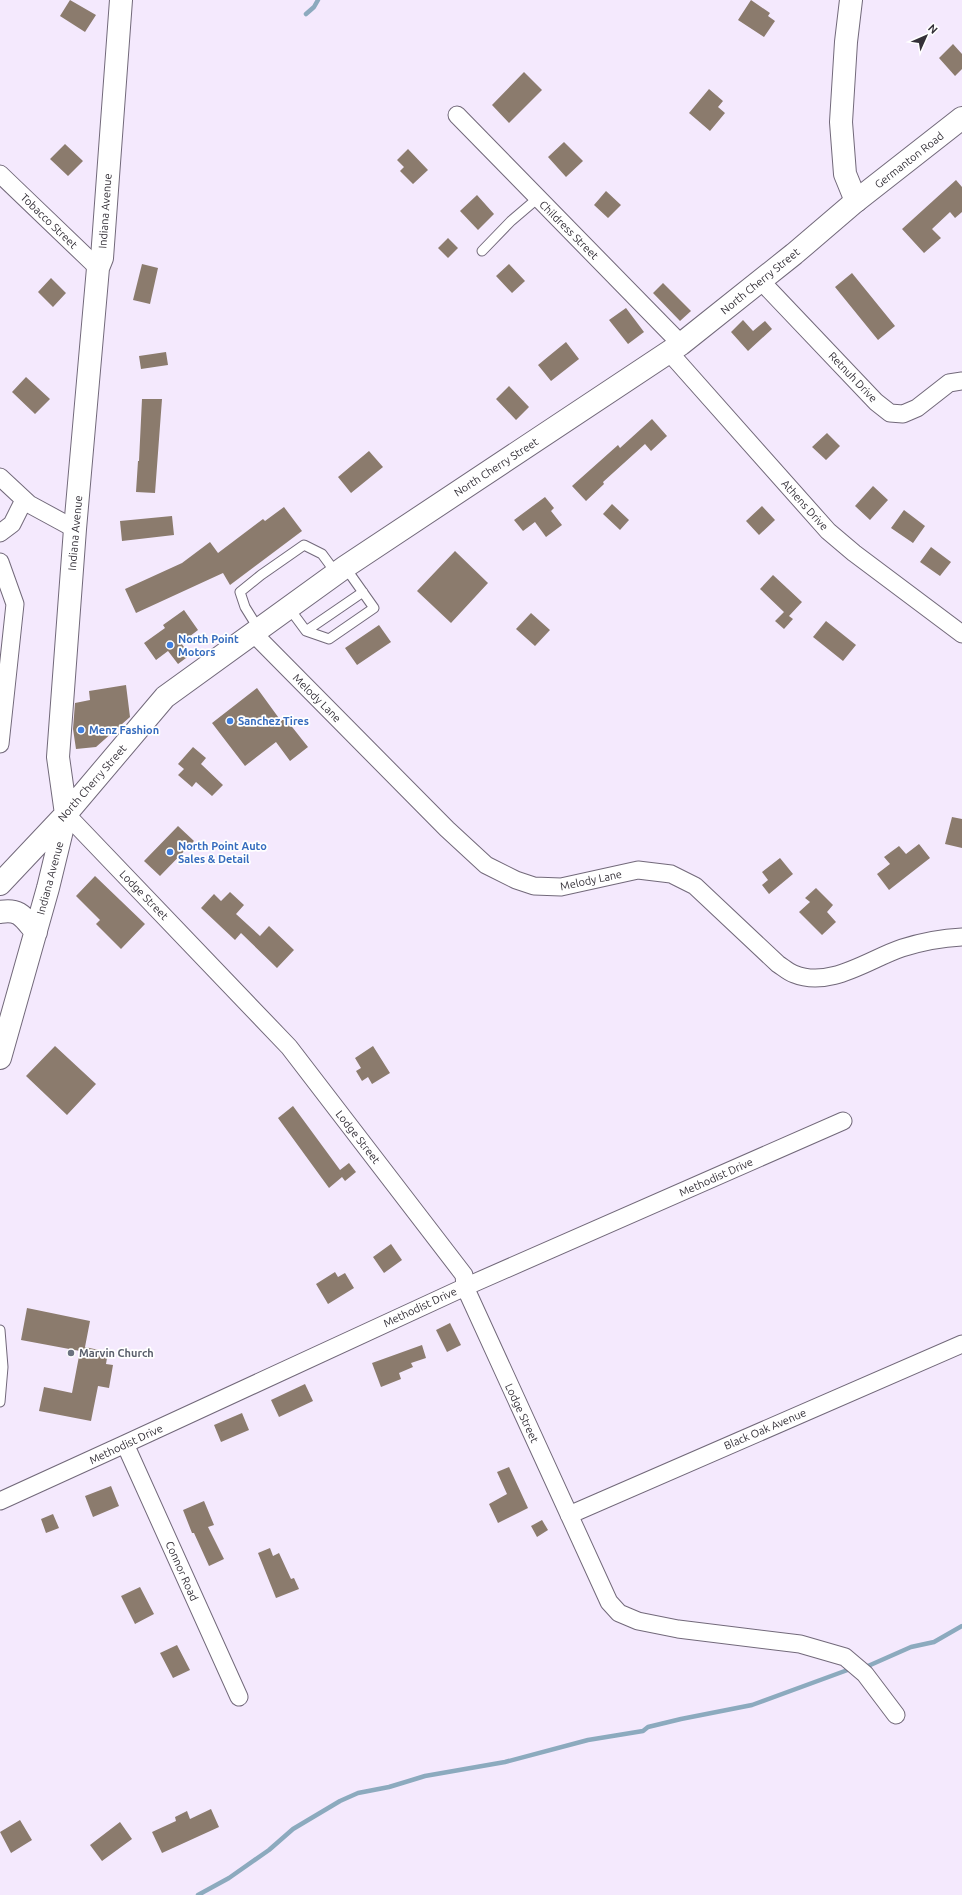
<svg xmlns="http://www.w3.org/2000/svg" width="962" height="1895" font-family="Ubuntu,sans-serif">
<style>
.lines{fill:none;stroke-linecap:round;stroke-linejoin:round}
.stream{stroke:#8caabe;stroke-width:4.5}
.building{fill:#8b7b6d}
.service-casing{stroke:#72697a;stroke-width:11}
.minor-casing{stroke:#72697a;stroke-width:19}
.tertiary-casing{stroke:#72697a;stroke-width:24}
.secondary-casing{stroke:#72697a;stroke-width:24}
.service{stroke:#fff;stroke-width:9}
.minor{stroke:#fff;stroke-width:17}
.tertiary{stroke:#fff;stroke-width:22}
.secondary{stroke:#fff;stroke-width:22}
.shop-dot{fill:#3f7fe0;stroke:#fff;stroke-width:1.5}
.worship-dot{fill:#6b7280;stroke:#fff;stroke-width:1.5}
.labels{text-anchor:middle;stroke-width:3.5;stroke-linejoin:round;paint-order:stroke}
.street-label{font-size:11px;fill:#343038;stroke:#fff}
.shop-label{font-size:11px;font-weight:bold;fill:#366cbe;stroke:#fff;text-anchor:start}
.worship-label{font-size:11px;font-weight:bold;fill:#5b616d;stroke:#fff;text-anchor:start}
</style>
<rect width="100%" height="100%" fill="#f4e9fd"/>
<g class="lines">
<path class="stream" d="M306 14 314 7 318 0
M862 1667 868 1666 911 1647 934 1642 962 1626
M198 1895 229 1878 269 1850 293 1829 340 1801 358 1793 389 1787 425 1776 505 1762 588 1740 643 1731 648 1727 681 1719 752 1705 853 1668"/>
</g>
<path class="building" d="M70 0 96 15 85 32 60 16Z
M751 0 770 13 768 16 775 21 764 37 738 20Z
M953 44 962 54V69L955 76 939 58Z
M524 72 542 90 509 123 492 105Z
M709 89 723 101 718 107 725 113 710 131 689 113Z
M564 142 583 161 566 177 548 157Z
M65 144 83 161 68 176 50 159Z
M408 149 428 170 413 184 400 171 404 167 397 160Z
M956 180 962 187V212L955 218 950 212 932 229 941 238 924 253 902 229Z
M606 191 621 205 608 218 594 205Z
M477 195 494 214 478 230 460 211Z
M448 238 458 248 448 258 438 248Z
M142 264 158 268 150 304 133 300Z
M509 264 525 281 512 293 496 276Z
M852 273 895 326 878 340 835 287Z
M51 278 66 293 53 307 38 292Z
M663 283 691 311 680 321 653 293Z
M626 308 644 332 628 344 609 320Z
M743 320 753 331 765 321 772 329 748 351 731 332Z
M566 342 579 359 551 381 538 365Z
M166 352 168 365 141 369 139 356Z
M26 377 50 399 35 414 12 392Z
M509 386 529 407 516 420 496 399Z
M142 399H162L155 493 136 492 138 461H139Z
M652 419 667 436 651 451 645 444 603 482 604 484 586 501 572 486 618 445 620 448Z
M827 433 840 446 826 460 812 447Z
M369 451 383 467 351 493 338 477Z
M873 486 888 500 870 520 855 506Z
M545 497 554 508 551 511 562 525 546 537 535 522 523 531 514 520Z
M612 504 629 520 620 530 603 514Z
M762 506 775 520 759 535 746 521Z
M284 507 302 531 230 585 223 573 136 613 125 589 182 563 210 542 218 553 263 519 265 521Z
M904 510 925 526 913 543 891 528Z
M172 516 174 535 122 541 120 521Z
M931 547 951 562 940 576 920 562Z
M455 551 488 583 451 623 417 591Z
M773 575 802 602 789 616 793 619 784 629 775 621 784 612 760 589Z
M184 610 198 630 181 643 190 655 178 664 168 651 156 660 144 643 165 628 163 625Z
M531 613 550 630 535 646 516 629Z
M826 621 856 645 843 661 813 637Z
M379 625 391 642 357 665 345 648Z
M126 685 130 717 96 747 76 749 73 729 75 703 90 700 89 691Z
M257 688 281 721 285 718 308 747 290 761 276 742 245 766 212 723Z
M193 747 206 758 201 764 223 785 212 796 196 782 192 787 178 775 184 769 178 764Z
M952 817 962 819V848L945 844Z
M178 826 194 841 160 876 144 861Z
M919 844 930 858 889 890 877 874 890 864 884 857 899 846 906 854Z
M780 858 793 874 769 894 762 885 768 880 762 872Z
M95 876 145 924 121 949 96 924 100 920 76 896Z
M816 888 833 905 827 912 836 922 822 935 799 912 810 902 805 898Z
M230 892 244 905 236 914 260 936 269 926 294 950 277 968 241 933 235 940 201 908 214 894 221 901Z
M55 1046 96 1084 67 1115 26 1076Z
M373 1046 390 1073 372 1084 368 1077 362 1081 356 1071 361 1068 355 1058Z
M293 1106 340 1170 349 1163 356 1172 345 1181 342 1177 329 1188 278 1118Z
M391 1244 402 1260 384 1273 373 1257Z
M335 1272 338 1277 345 1273 354 1288 328 1304 316 1284Z
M27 1308 90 1321 85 1347 108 1352 106 1364 113 1365 109 1388 98 1386 91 1421 39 1411 44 1387 72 1393 80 1351 21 1340Z
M450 1323 461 1345 447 1352 436 1330Z
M422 1345 426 1358 411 1363 413 1367 399 1373 401 1379 381 1387 372 1363Z
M305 1384 313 1401 279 1417 271 1400Z
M242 1413 249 1430 221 1442 214 1425Z
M509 1467 528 1508 498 1523 489 1504 507 1494 497 1472Z
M111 1486 119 1506 93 1517 85 1496Z
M204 1501 214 1525 208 1527 224 1559 209 1566 194 1533H192L183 1510Z
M53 1514 59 1528 46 1533 41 1519Z
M542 1520 548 1530 537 1537 531 1526Z
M270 1548 273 1556 279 1553 291 1579 294 1578 299 1589 276 1598 258 1553Z
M140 1587 154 1614 135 1624 121 1596Z
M177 1645 190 1670 173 1678 160 1653Z
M211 1809 219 1827 162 1853 152 1832 176 1821 175 1817 187 1811 190 1819Z
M20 1820 32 1840 11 1853 0 1832Z
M120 1822 132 1839 102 1861 90 1845Z"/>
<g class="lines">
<defs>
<path id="service" d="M482 251 511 221 538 198
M289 608 306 631 329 639 374 608 345 567
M258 628 245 607 240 592 261 575 304 545 322 554 336 573
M306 631 363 592
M0 1330 3 1367 0 1402"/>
<path id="minor" d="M457 115 681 344
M0 174 98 268
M761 281 876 402 890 413 903 414 917 408 949 383 962 381
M669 352 828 531 854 553 962 634
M0 477 29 504 75 529
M0 533 12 524 24 500
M0 562 15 604 0 744
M252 632 447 829 486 865 516 880 534 886 561 887 638 870 671 874 695 886 778 964C783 967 788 972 794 974 830 989 869 959 902 948 921 942 941 938 962 937
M66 814 289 1047 464 1275 465 1287 609 1602 619 1613 638 1621 678 1629 800 1644 845 1657 865 1674 896 1715
M125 1444 239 1697
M0 1501 125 1444 465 1287 843 1121
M569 1515 962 1344"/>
<path id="tertiary" d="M851 0 846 42 841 122 845 174 856 201"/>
<path id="secondary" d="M0 884 66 814 165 697 345 567 681 344 794 254 856 201 962 118
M0 912C20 908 24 918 36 932
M0 1058 48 888 66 814 58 757 75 529 98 268 102 258 121 0"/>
</defs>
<use href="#service" class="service-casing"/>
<use href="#minor" class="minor-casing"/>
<use href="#tertiary" class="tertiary-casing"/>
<use href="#secondary" class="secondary-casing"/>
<use href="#service" class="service"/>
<use href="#minor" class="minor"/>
<use href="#tertiary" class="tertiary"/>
<use href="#secondary" class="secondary"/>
</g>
<g class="shop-dot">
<circle cx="170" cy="645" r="4"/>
<circle cx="230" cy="721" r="4"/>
<circle cx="81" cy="730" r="4"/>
<circle cx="170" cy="852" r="4"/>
</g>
<circle class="worship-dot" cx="71" cy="1353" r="4"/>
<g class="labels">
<g class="street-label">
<text transform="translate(909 160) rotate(-38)" y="4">Germanton Road</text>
<text transform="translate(105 211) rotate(-86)" y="4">Indiana Avenue</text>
<text transform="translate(49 221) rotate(44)" y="4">Tobacco Street</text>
<text transform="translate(569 230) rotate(45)" y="4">Childress Street</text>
<text transform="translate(760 281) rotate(-39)" y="4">North Cherry Street</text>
<text transform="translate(853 377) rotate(46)" y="4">Retnuh Drive</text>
<text transform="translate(496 467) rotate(-33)" y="4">North Cherry Street</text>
<text transform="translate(805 505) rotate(48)" y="4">Athens Drive</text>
<text transform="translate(75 533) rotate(-85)" y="4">Indiana Avenue</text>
<text transform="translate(317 698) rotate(45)" y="4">Melody Lane</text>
<text transform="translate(92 783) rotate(-49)" y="4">North Cherry Street</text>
<text transform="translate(50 878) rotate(-75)" y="4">Indiana Avenue</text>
<text transform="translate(591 880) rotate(-12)" y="4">Melody Lane</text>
<text transform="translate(144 895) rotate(46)" y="4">Lodge Street</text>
<text transform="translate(358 1137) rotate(52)" y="4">Lodge Street</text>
<text transform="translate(716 1177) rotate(-24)" y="4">Methodist Drive</text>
<text transform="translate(420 1307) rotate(-25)" y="4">Methodist Drive</text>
<text transform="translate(522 1413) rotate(65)" y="4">Lodge Street</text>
<text transform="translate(765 1429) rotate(-23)" y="4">Black Oak Avenue</text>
<text transform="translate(126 1444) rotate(-25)" y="4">Methodist Drive</text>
<text transform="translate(182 1571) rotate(66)" y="4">Connor Road</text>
</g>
<g class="shop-label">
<text x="178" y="643">North Point<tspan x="178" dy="13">Motors</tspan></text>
<text x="238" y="725">Sanchez Tires</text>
<text x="89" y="734">Menz Fashion</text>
<text x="178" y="850">North Point Auto<tspan x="178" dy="13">Sales &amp; Detail</tspan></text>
</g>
<g class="worship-label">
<text x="79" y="1357">Marvin Church</text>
</g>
</g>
<g transform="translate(926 36) rotate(45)" stroke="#ffffff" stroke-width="3" paint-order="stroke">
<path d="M0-3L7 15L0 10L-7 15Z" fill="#343038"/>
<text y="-6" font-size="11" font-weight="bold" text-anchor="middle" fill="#343038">N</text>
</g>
</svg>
